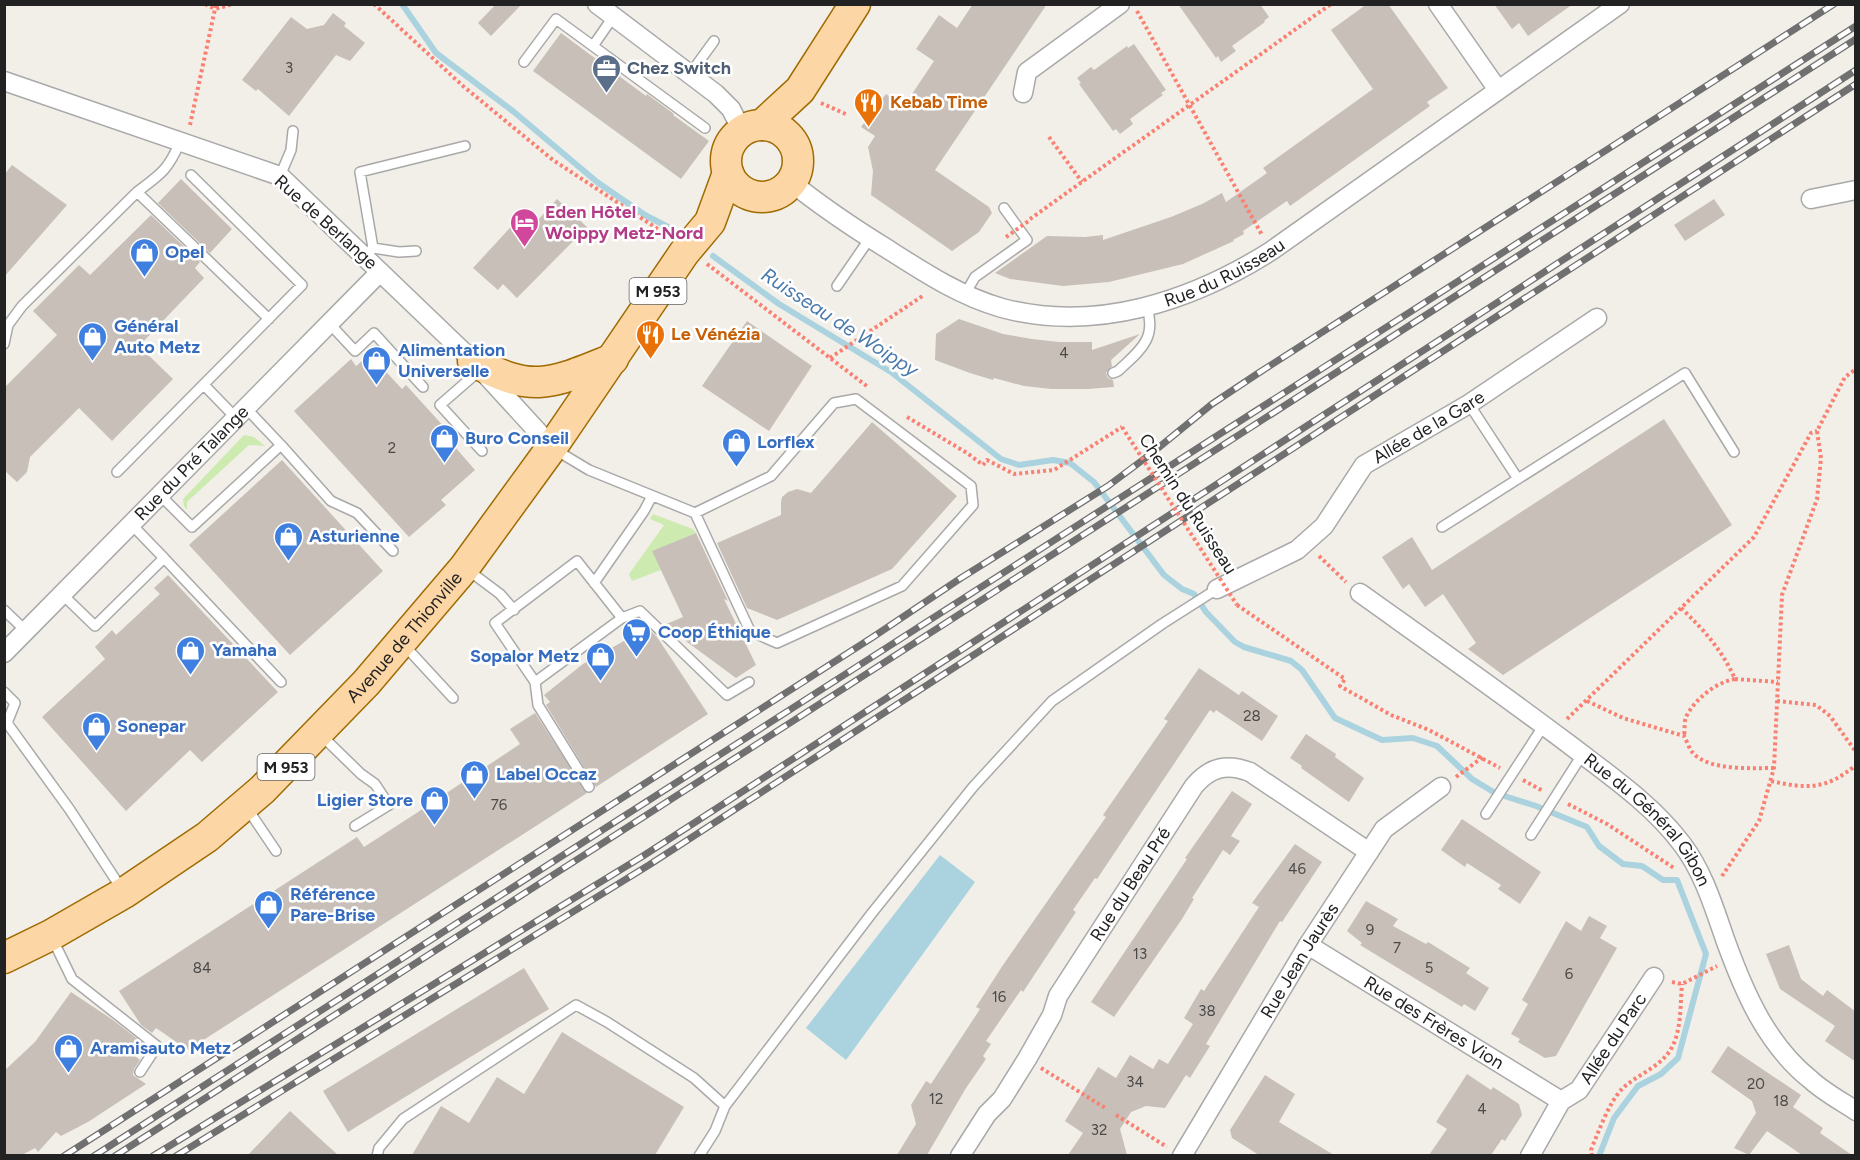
<svg xmlns="http://www.w3.org/2000/svg" width="1860" height="1160" font-family="Figtree,sans-serif">
<style>
.grass{fill:#cdebb0}
.water{fill:#aad3df}
.lines{fill:none;stroke-linecap:round;stroke-linejoin:round}
.stream{stroke:#aad3df;stroke-width:6}
.building{fill:#c7bfb8}
.service-casing{stroke:#a9a9a9;stroke-width:12}
.minor-casing{stroke:#a9a9a9;stroke-width:21}
.primary-casing{stroke:#a06b00;stroke-width:33}
.path{stroke:#fa8072;stroke-width:4;stroke-dasharray:3 3;stroke-linecap:butt}
.service{stroke:#fff;stroke-width:9}
.minor{stroke:#fff;stroke-width:18}
.primary{stroke:#fcd6a4;stroke-width:30}
.rail-casing{stroke:#707070;stroke-width:7}
.rail{stroke:#fff;stroke-width:4.5;stroke-dasharray:14;stroke-linecap:butt}
.path-bridge{stroke:#fa8072;stroke-width:4;stroke-dasharray:3 3;stroke-linecap:butt}
.labels{text-anchor:middle;stroke-width:5;stroke-linejoin:round;paint-order:stroke}
.number-label{font-size:15px;fill:#4b4948}
.shield{fill:#fff;stroke:#646464;stroke-width:1.5}
.shield-label{font-size:16px;font-weight:bold;fill:#222}
.service-label{font-size:18px;font-weight:bold;fill:#4e5e75;stroke:#fff;text-anchor:start}
.food-label{font-size:18px;font-weight:bold;fill:#c56008;stroke:#fff;text-anchor:start}
.hotel-label{font-size:18px;font-weight:bold;fill:#b23c85;stroke:#fff;text-anchor:start}
.street-label{font-size:18px;fill:#222;stroke:#fff}
.shop-label{font-size:18px;font-weight:bold;fill:#366cbe;stroke:#fff;text-anchor:start}
.water-label{font-size:20px;font-style:italic;fill:#4a7aab;stroke:#fff}
</style>
<rect width="100%" height="100%" fill="#f2efe9"/>
<path class="grass" d="M244 435 254 437 265 446 249 445 187 502V510L184 506 183 499Z
M653 514 693 529 696 533 653 551 661 570 632 581 629 574 664 525 650 519Z"/>
<path class="water" d="M940 855 975 882 846 1060 806 1028Z"/>
<g class="lines">
<path class="stream" d="M402 4 436 53 514 112 597 182 645 215 668 227
M713 256 779 304 891 372 1001 459 1019 465 1053 460 1070 463 1094 482 1164 575 1182 589 1194 594 1206 612 1235 642 1244 647 1291 661 1302 670 1335 718 1382 740 1413 738 1437 746 1472 779 1495 793 1536 806 1587 827 1599 846 1623 864 1642 866 1663 880H1677L1706 954 1678 1058 1661 1074 1638 1086 1614 1118 1599 1156"/>
</g>
<path class="building" d="M496 4H522L491 36 478 23Z
M973 4H1047L935 170 989 207 992 213 979 232 952 251 871 195 873 171 868 147 875 136 861 127 886 94 904 106 934 61 916 49 939 15 957 28Z
M1178 4H1260L1269 17 1264 21 1265 22 1232 46 1236 51 1221 62 1218 56 1216 58Z
M1367 4H1388L1448 88 1427 102 1430 106 1290 206 1287 201 1243 231 1244 234 1233 240 1234 241 1183 264 1109 282 1063 286 1010 279 995 273 1047 236 1085 237 1103 235V240L1171 217 1202 204 1222 193 1226 202 1267 173 1263 168 1373 89 1331 30Z
M1494 4H1573L1528 36 1519 23 1512 29Z
M333 13 346 23 344 26 365 43 350 61 336 55 289 116 258 89 256 91 242 80 291 17 307 29 324 25Z
M561 33 646 96 647 94 674 114 673 115 709 141 681 179 533 71Z
M1134 44 1166 90 1161 93 1163 95 1130 119 1133 124 1120 134 1116 129 1113 131 1079 84 1081 83 1077 78 1091 67 1094 70 1127 46 1128 48Z
M12 165 67 205 4 277V175Z
M181 179 232 229 210 253 158 203Z
M557 199 587 227 517 298 503 284 498 290 473 268 518 219 524 224 532 215 538 220Z
M1714 199 1725 215 1685 241 1674 225Z
M151 215 200 262 195 268 204 278 139 346 173 379 112 441 79 408 30 457 27 472 17 482 4 470V388L57 335 33 311 79 265 90 275Z
M959 319 1003 334 1032 339 1059 342H1092V350L1140 334 1111 360 1112 366 1106 373 1108 378 1113 380 1114 387 1088 389H1051L1024 386 994 378 993 380 970 373 935 360 936 334Z
M747 321 812 366 769 431 702 386Z
M351 359 356 366 363 360 369 367 376 361 402 389 406 385 446 429 442 432 475 470 441 500 446 505 409 537 294 411Z
M1664 419 1732 525 1503 675 1468 649 1476 643 1443 594 1425 607 1409 584 1403 589 1382 557 1412 537 1432 570Z
M872 422 957 496 892 569 777 620 747 608 717 543 781 515V502L782 497 788 492 797 489 811 493Z
M282 460 383 571 290 655 189 545Z
M696 533 728 601 724 599 756 665 736 678 664 625 683 617 652 551Z
M168 575 278 692 202 762 190 750 126 811 42 717 105 659 95 647 112 630 116 635 160 594 154 588Z
M650 630 657 637 708 714 596 787 546 705 550 702 544 695 583 664 638 633 639 635Z
M1199 668 1239 695 1242 691 1278 716 1262 741 1216 710 1214 713 1210 710 1097 879 1095 878 1073 910 1076 912 1023 992 1021 990 986 1041 991 1044 983 1056 986 1059 966 1088 927 1155H897L916 1124 911 1105 926 1081 931 1084 980 1009 976 1007 1003 965 1106 817 1103 815 1168 721 1164 719Z
M535 713 587 793 188 1050 156 1028 152 1033 141 1025 119 991 357 837 364 847 415 814 520 744 510 729Z
M1306 734 1336 754 1335 757 1364 778 1349 802 1301 768 1302 766 1290 758Z
M1232 791 1252 804 1231 836 1240 841 1230 855 1223 850 1192 898 1194 899 1182 919 1114 1017 1091 1002 1187 859 1185 858Z
M1462 819 1541 872 1520 904 1498 889 1501 885 1467 863 1465 867 1441 850Z
M1295 844 1322 862 1282 922 1280 921 1206 1044 1210 1046 1190 1078 1186 1075 1165 1108 1146 1106 1131 1112 1120 1129 1127 1155H1068L1083 1133 1065 1121 1098 1067 1116 1078 1130 1055 1153 1069 1159 1059 1168 1064 1193 1024 1184 1018 1201 989 1204 991 1259 907 1252 903Z
M1366 901 1398 919 1393 926 1426 944 1428 942 1470 968 1466 973 1489 988 1475 1011 1464 1004 1462 1007 1360 945 1362 943 1347 931Z
M1589 916 1607 926 1600 938 1617 948 1556 1056 1545 1058 1518 1042 1520 1039 1511 1034 1528 1004 1522 1000 1566 921 1581 931Z
M1789 945 1801 979 1823 996 1827 990 1856 1012V1062L1825 1041 1835 1026 1780 989 1766 954Z
M524 968 549 1009 348 1132 323 1091Z
M71 992 113 1020 144 1044 135 1056 140 1060 134 1069 133 1075 146 1084 88 1122 61 1136 56 1132 38 1152 35 1148 22 1155H4V1071L35 1042Z
M562 1032 684 1107 655 1155H412L441 1106 469 1123 497 1077 524 1094Z
M1728 1046 1801 1095 1793 1107 1823 1128 1820 1133 1852 1155H1802L1767 1131 1749 1155 1734 1148 1756 1113 1752 1101 1711 1072Z
M1467 1074 1491 1090 1493 1087 1519 1104 1522 1115 1505 1141 1502 1139 1491 1155H1429L1447 1129 1436 1122Z
M1265 1075 1295 1094 1279 1122 1334 1155H1259L1232 1138 1230 1130Z
M290 1111 317 1136 338 1155H248Z"/>
<g class="lines">
<defs>
<path id="service" d="M593 46 613 17
M524 62 556 19 705 128
M690 74 714 41
M280 176 291 150 293 131
M137 192 269 319
M373 248 360 172 465 146
M369 252 373 248 399 252 416 251
M837 286 870 238
M965 294 975 277 1027 240 1004 208
M329 323 355 351 374 333 423 387
M4 344 8 325 22 306 137 192C161 174 168 170 180 142
M479 371 440 405 482 451
M1113 373 1118 371C1139 351 1157 340 1147 307
M204 385 236 418
M1469 404 1518 479
M281 445 331 501 357 513 393 551
M554 449 589 470 695 513 750 631 777 643 902 586 973 505 971 486 856 399 834 403 771 476 695 513
M117 472 302 285 191 175
M160 495 192 527 281 445 246 408
M1442 527 1685 373 1734 452
M164 558 281 682
M577 561 622 618 535 682 495 623Z
M468 570 500 594 514 610
M594 583 644 511 652 496
M62 594 95 626 164 558 131 524
M4 610 26 631
M622 618 640 611 727 695 749 682
M404 645 453 698
M535 682 538 705 589 787
M4 692 15 703 7 723 70 810 121 888
M321 735 361 774 375 784 389 805 355 826
M247 808 276 851
M1486 814 1544 725
M1531 835 1582 755
M53 940 72 979 157 1046 140 1072
M377 1156 379 1148 403 1119 576 1005 607 1022 694 1078 725 1106
M699 1156 715 1131 725 1106 872 913 973 787 1052 701 1162 624 1217 589"/>
<g id="minor">
<path d="M597 4 716 94 731 109 742 131"/>
<path d="M1438 4 1498 90"/>
<path d="M4 81 280 176 473 361 552 447"/>
<path d="M1023 93 1027 72 1120 4"/>
<path id="s1" d="M791 182C822 207 855 229 889 250 925 273 960 296 1002 308 1096 333 1192 301 1271 251L1620 4"/>
<path d="M1811 199 1856 190"/>
<path id="s2" d="M1217 589 1297 550 1324 526 1364 465 1469 404 1597 318"/>
<path id="s3" d="M1360 593C1430 643 1501 693 1570 745 1609 775 1652 804 1682 844 1704 873 1714 908 1726 942 1745 994 1767 1045 1811 1080 1824 1092 1841 1101 1856 1111"/>
<path id="s4" d="M4 653 380 272"/>
<path id="s5" d="M1308 945 1561 1101"/>
<path id="s6" d="M960 1156 987 1114 1002 1099 1027 1059 1052 1015 1058 996 1194 786C1210 767 1227 763 1250 772L1369 852"/>
<path id="s7" d="M1182 1156 1308 945 1384 829 1441 787"/>
<path id="s8" d="M1530 1156 1561 1101 1579 1090 1654 977"/>
</g>
<g id="primary">
<path d="M762 125 800 90 855 4"/>
<circle cx="762" cy="161" r="36"/>
<path d="M473 361C533 395 553 383 613 359"/>
<path id="s9" d="M4 958 51 935 124 893 207 837 262 790 366 683 464 568 552 447 684 253 710 222 728 173"/>
</g>
</defs>
<use href="#service" class="service-casing"/>
<use href="#minor" class="minor-casing"/>
<use href="#primary" class="primary-casing"/>
<path class="path" d="M205 4 215 9 216 4
M374 4 463 86 553 160 667 235
M1137 11 1262 235
M821 103 848 115
M190 125 215 9 233 4
M1049 137 1082 182
M1030 219 1331 4
M707 264 868 387
M830 358 924 295
M907 417 967 453 983 465 987 460 1014 474 1054 470 1122 427
M1319 556 1346 582
M1237 605 1345 679 1340 686 1391 715 1429 730 1500 768
M1681 608C1704 630 1722 650 1735 679 1716 682 1694 700 1686 717 1684 722 1685 730 1684 736
M1735 679 1778 682
M1587 701 1623 718 1684 736C1687 741 1689 749 1693 753 1709 771 1752 768 1774 768
M1777 701 1816 705 1830 716 1856 752
M1567 719 1754 537 1811 433 1817 431
M1456 777 1483 757
M1523 780 1543 791
M1771 781C1807 789 1826 790 1856 765
M1568 804 1607 824 1674 868
M1722 876 1759 821 1774 768 1782 595 1817 499 1821 458 1817 431 1845 377 1856 369
M1672 982 1682 984 1717 966
M1041 1068 1107 1109
M1116 1115 1167 1147
M1592 1156 1591 1150C1598 1133 1609 1102 1622 1089 1635 1076 1658 1068 1669 1052 1682 1034 1680 1005 1682 984"/>
<use href="#service" class="service"/>
<use href="#minor" class="minor"/>
<use href="#primary" class="primary"/>
<defs>
<path id="rail" d="M64 1156 873 637 961 578 1108 486 1152 453 1212 404 1257 374 1834 4
M94 1156 1856 26
M115 1156 1856 39
M153 1156 643 856 1856 70
M176 1156 649 865 1856 84"/>
</defs>
<use href="#rail" class="rail-casing"/>
<use href="#rail" class="rail"/>
<path class="path-bridge" d="M1006 237 1030 220
M1122 427 1237 605"/>
</g>
<defs>
<symbol id="office-pin" viewBox="-11 -11 22 30"><path d="M0 17L-7.5 6A9.5 9.5 0 1 1 7.5 6Z" fill="#5c6f8a" stroke="#fff"/><path d="M-6-3h4V-5.5h4V-3h4V5H-6ZM-1-4.5V-3h2v-1.5ZM-6 0V1H6V0Z" fill="#fff"/></symbol>
<symbol id="restaurant-pin" viewBox="-11 -11 22 30"><path d="M0 17L-7.5 6A9.5 9.5 0 1 1 7.5 6Z" fill="#e8710a" stroke="#fff"/><path d="M-5-6h1v4h1v-4h1v4h1v-4h1v5L-1.5 .5V6h-2V.5L-5-1ZM5-6V6H3V1.5H1.5Q1.5-4 5-6Z" fill="#fff"/></symbol>
<symbol id="hotel-pin" viewBox="-11 -11 22 30"><path d="M0 17L-7.5 6A9.5 9.5 0 1 1 7.5 6Z" fill="#d1479c" stroke="#fff"/><path d="M-6-4.5h1.5V1H6V5H4.5V3h-9V5H-6ZM-4 0a1.8 1.8 0 1 1 3.6 0ZM.5 0V-2.5h3Q6-2.5 6 0Z" fill="#fff"/></symbol>
<symbol id="shop-pin" viewBox="-11 -11 22 30"><path d="M0 17L-7.5 6A9.5 9.5 0 1 1 7.5 6Z" fill="#3f7fe0" stroke="#fff"/><path d="M-5-2.5h2.3a2.7 3.5 0 0 1 5.4 0H5L5.5 6h-11ZM-1.5-2.5h3a1.5 2.3 0 0 0-3 0Z" fill="#fff"/></symbol>
<symbol id="supermarket-pin" viewBox="-11 -11 22 30"><path d="M0 17L-7.5 6A9.5 9.5 0 1 1 7.5 6Z" fill="#3f7fe0" stroke="#fff"/><path d="M-6-5.5h2.5l.6 2H6L4.5 2H-2.5L-4.4-4H-6ZM-1.5 3.2a1.3 1.3 0 1 0 .1 0ZM3 3.2a1.3 1.3 0 1 0 .1 0Z" fill="#fff"/></symbol>
</defs>
<g fill-rule="evenodd">
<use href="#office-pin" x="590" y="52" width="33" height="45"/>
<use href="#restaurant-pin" x="852" y="86" width="33" height="45"/>
<use href="#hotel-pin" x="508" y="206" width="33" height="45"/>
<use href="#shop-pin" x="128" y="236" width="33" height="45"/>
<use href="#restaurant-pin" x="634" y="318" width="33" height="45"/>
<use href="#shop-pin" x="76" y="320" width="33" height="45"/>
<use href="#shop-pin" x="360" y="344" width="33" height="45"/>
<use href="#shop-pin" x="428" y="422" width="33" height="45"/>
<use href="#shop-pin" x="720" y="426" width="33" height="45"/>
<use href="#shop-pin" x="272" y="520" width="33" height="45"/>
<use href="#supermarket-pin" x="620" y="616" width="33" height="45"/>
<use href="#shop-pin" x="174" y="634" width="33" height="45"/>
<use href="#shop-pin" x="584" y="640" width="33" height="45"/>
<use href="#shop-pin" x="80" y="710" width="33" height="45"/>
<use href="#shop-pin" x="458" y="758" width="33" height="45"/>
<use href="#shop-pin" x="418" y="784" width="33" height="45"/>
<use href="#shop-pin" x="252" y="888" width="33" height="45"/>
<use href="#shop-pin" x="52" y="1032" width="33" height="45"/>
</g>
<g class="labels">
<g class="number-label">
<text x="289" y="73">3</text>
<text x="1064" y="358">4</text>
<text x="392" y="453">2</text>
<text x="1252" y="721">28</text>
<text x="499" y="810">76</text>
<text x="1297" y="874">46</text>
<text x="1370" y="935">9</text>
<text x="1397" y="953">7</text>
<text x="1140" y="959">13</text>
<text x="202" y="973">84</text>
<text x="1429" y="973">5</text>
<text x="1569" y="979">6</text>
<text x="999" y="1002">16</text>
<text x="1207" y="1016">38</text>
<text x="1135" y="1087">34</text>
<text x="1756" y="1089">20</text>
<text x="936" y="1104">12</text>
<text x="1781" y="1106">18</text>
<text x="1482" y="1114">4</text>
<text x="1099" y="1135">32</text>
</g>
<g class="shield">
<rect x="629.5" y="278" width="57" height="26" rx="4.5"/>
<rect x="257.5" y="754" width="57" height="26" rx="4.5"/>
</g>
<g class="shield-label">
<text x="658" y="297">M 953</text>
<text x="286" y="773">M 953</text>
</g>
<g class="service-label">
<text x="627" y="74">Chez Switch</text>
</g>
<g class="food-label">
<text x="890" y="108">Kebab Time</text>
<text x="671" y="340">Le Vénézia</text>
</g>
<g class="hotel-label">
<text x="545" y="218">Eden Hôtel<tspan x="545" dy="21">Woippy Metz-Nord</tspan></text>
</g>
<g class="street-label">
<text transform="translate(326 222) rotate(42)" y="6">Rue de Berlange</text>
<text dy="6" stroke="none"><textPath href="#s1" startOffset="478">Rue du Ruisseau</textPath></text>
<text dy="6" stroke="none"><textPath href="#s2" startOffset="273">Allée de la Gare</textPath></text>
<text dy="6" stroke="none"><textPath href="#s4" startOffset="267">Rue du Pré Talange</textPath></text>
<text transform="translate(1188 504) rotate(57)" y="6">Chemin du Ruisseau</text>
<text dy="6" stroke="none"><textPath href="#s9" startOffset="518">Avenue de Thionville</textPath></text>
<text dy="6" stroke="none"><textPath href="#s3" startOffset="368">Rue du Général Gibon</textPath></text>
<text dy="6" stroke="none"><textPath href="#s6" startOffset="322">Rue du Beau Pré</textPath></text>
<text dy="6" stroke="none"><textPath href="#s7" startOffset="228">Rue Jean Jaurès</textPath></text>
<text dy="6" stroke="none"><textPath href="#s5" startOffset="148">Rue des Frères Vion</textPath></text>
<text dy="6" stroke="none"><textPath href="#s8" startOffset="146">Allée du Parc</textPath></text>
</g>
<g class="shop-label">
<text x="165" y="258">Opel</text>
<text x="114" y="332">Général<tspan x="114" dy="21">Auto Metz</tspan></text>
<text x="398" y="356">Alimentation<tspan x="398" dy="21">Universelle</tspan></text>
<text x="465" y="444">Buro Conseil</text>
<text x="757" y="448">Lorflex</text>
<text x="309" y="542">Asturienne</text>
<text x="658" y="638">Coop Éthique</text>
<text x="212" y="656">Yamaha</text>
<text x="579" y="662" text-anchor="end">Sopalor Metz</text>
<text x="117" y="732">Sonepar</text>
<text x="496" y="780">Label Occaz</text>
<text x="413" y="806" text-anchor="end">Ligier Store</text>
<text x="290" y="900">Référence<tspan x="290" dy="21">Pare-Brise</tspan></text>
<text x="90" y="1054">Aramisauto Metz</text>
</g>
<g class="water-label">
<text transform="translate(840 322) rotate(33)" y="7">Ruisseau de Woippy</text>
</g>
</g>
<rect width="1860" height="1160" fill="none" stroke="#222222" stroke-width="12"/>
</svg>
